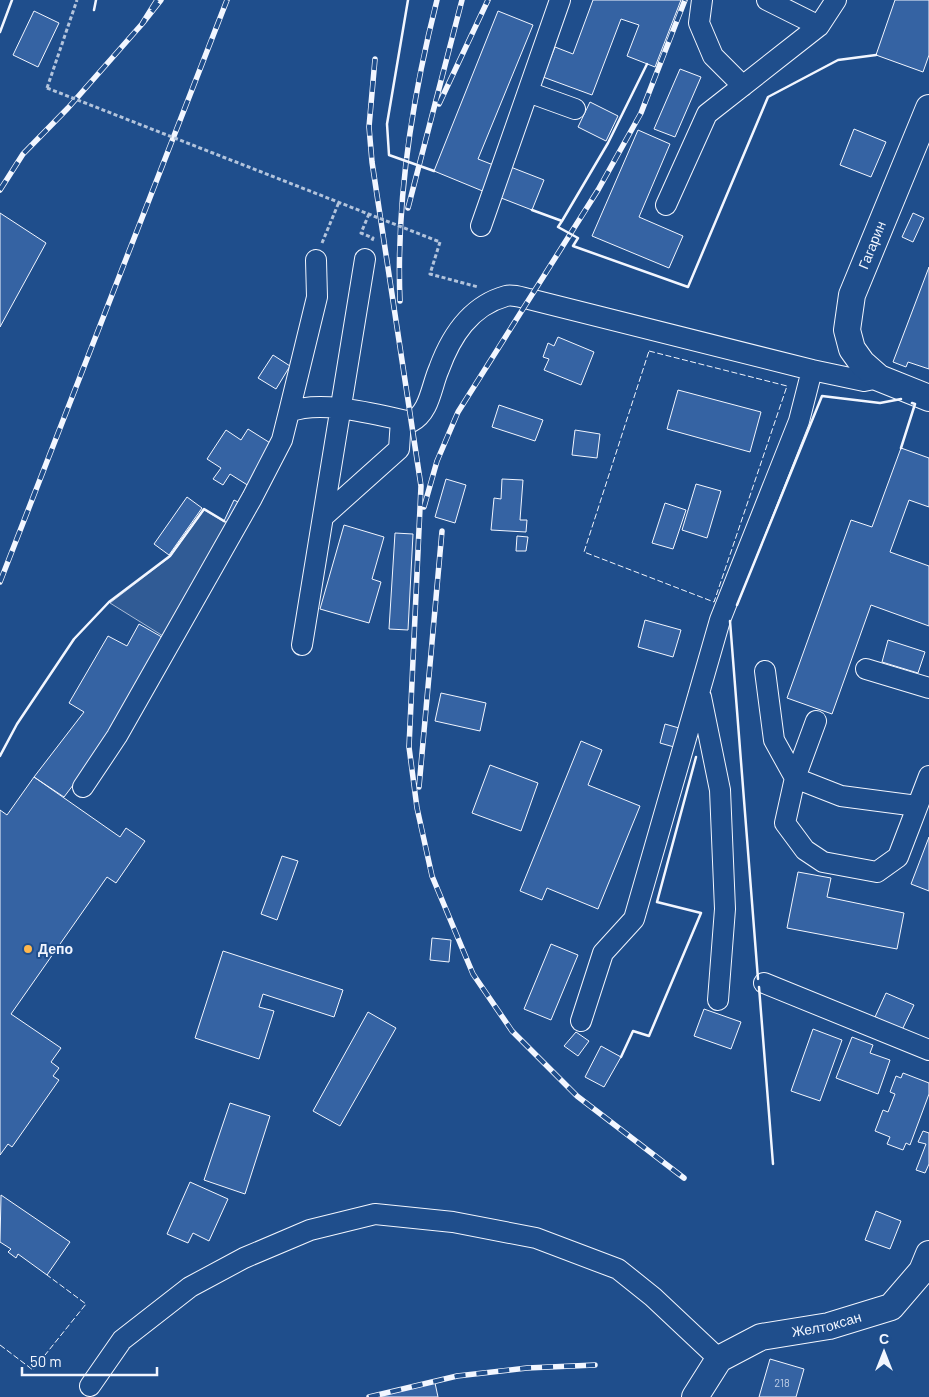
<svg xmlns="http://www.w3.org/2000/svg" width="929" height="1397" font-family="Barlow,sans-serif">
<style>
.built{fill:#305b95;stroke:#a8bbd7}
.building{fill:#3563a3;stroke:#f2f6ff}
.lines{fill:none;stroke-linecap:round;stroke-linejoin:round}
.minor-casing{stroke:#f2f6ff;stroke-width:22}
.major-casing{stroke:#f2f6ff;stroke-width:28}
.path{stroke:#b3c4dc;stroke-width:3;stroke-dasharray:4 2.5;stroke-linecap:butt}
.minor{stroke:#1f4e8c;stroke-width:20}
.major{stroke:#1f4e8c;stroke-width:26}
.rail-casing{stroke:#f2f6ff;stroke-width:5.5}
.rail{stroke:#1f4e8c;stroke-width:4;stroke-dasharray:11;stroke-linecap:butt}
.path-bridge{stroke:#b3c4dc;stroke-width:3;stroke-dasharray:4 2.5;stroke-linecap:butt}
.fence{stroke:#f2f6ff;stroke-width:1;stroke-dasharray:6 2.5;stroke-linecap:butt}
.wall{stroke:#f2f6ff;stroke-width:2.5}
.poi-dot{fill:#ffb74d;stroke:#1f4e8c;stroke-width:2}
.labels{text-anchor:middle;stroke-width:4;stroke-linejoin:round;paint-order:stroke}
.number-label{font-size:11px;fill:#c3d1e8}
.street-label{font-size:14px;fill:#f2f6ff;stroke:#1f4e8c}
.poi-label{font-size:14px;font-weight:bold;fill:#f2f6ff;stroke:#1f4e8c;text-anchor:start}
</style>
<rect width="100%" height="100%" fill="#1f4e8c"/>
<path class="built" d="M204 510 231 526 163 636 110 603 170 557Z"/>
<path class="building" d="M593 0H681L655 67 627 56 639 25 621 19 592 95 543 77 555 47 573 54Z
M895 0H929V55L923 72 876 55Z
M34 11 59 23 38 67 13 55Z
M498 11 533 25 478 159 496 166 485 192 434 171Z
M680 69 701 77 675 137 654 129Z
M590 102 618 116 606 141 578 127Z
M854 129 886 142 871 177 840 165Z
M638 130 670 144 639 217 683 236 669 268 592 236Z
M508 166 544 180 532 210 496 196Z
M0 213 46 243 0 327Z
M913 213 924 218 913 242 902 237Z
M929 267V369L908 362 906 367 893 362Z
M558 337 594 352 581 385 544 370 549 359 543 357 548 343 554 346Z
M273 355 290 366 276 389 258 378Z
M678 390 761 412 750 452 667 429Z
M499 405 543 420 535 441 492 427Z
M248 429 275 446 249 486 230 474 223 485 213 479 221 468 207 459 226 430 241 440Z
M575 430 600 434 597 458 572 455Z
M901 448 929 458V507L909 500 890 552 929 566V626L871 605 832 714 787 698 851 520 872 527Z
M446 479 466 485 455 523 435 517Z
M502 479 523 480 520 520H527L526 532 491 530 494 498 501 499Z
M696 484 721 491 707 538 682 530Z
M187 497 202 508 169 555 154 544Z
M234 500 244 505 234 526 224 521Z
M665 503 686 510 673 549 652 543Z
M344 525 384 537 372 579 381 582 369 623 320 609Z
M395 533 413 534 408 630 389 629Z
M517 536 528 537 526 551H516Z
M645 620 681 630 673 657 638 647Z
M139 624 167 640 115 730 64 797 34 777 84 712 69 703 108 636 127 646Z
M888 640 925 652 918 673 882 662Z
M441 693 486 703 480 731 435 721Z
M665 724 686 730 681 749 660 743Z
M581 741 602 750 588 785 640 806 598 909 547 888 542 900 520 891Z
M490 765 538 783 521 831 472 813Z
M34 777 120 837 126 828 145 841 116 883 107 877 11 1014 61 1048 51 1062 59 1068 53 1076 59 1080 12 1147 8 1144 0 1155V810L7 815Z
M929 837V891L911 884Z
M282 856 298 861 277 920 261 914Z
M798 872 831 878 827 897 904 913 897 949 787 928Z
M432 938 451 940 449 962 430 960Z
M551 944 578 955 551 1020 524 1009Z
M223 951 343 990 334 1017 263 994 259 1007 274 1011 259 1059 195 1038Z
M886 993 914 1005 902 1030 875 1017Z
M704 1009 741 1022 731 1049 694 1036Z
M368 1012 396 1028 340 1126 313 1111Z
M813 1029 842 1040 820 1101 791 1091Z
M576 1032 589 1041 578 1056 564 1046Z
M852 1037 873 1045 870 1053 890 1060 878 1094 836 1078Z
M601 1046 621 1057 604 1087 585 1077Z
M903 1073 929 1083V1094L910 1145 906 1143 903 1150 887 1144 890 1137 875 1131 883 1110 888 1112 895 1094 890 1092 896 1076 901 1078Z
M230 1103 270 1116 245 1194 204 1180Z
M923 1131 929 1133V1164L925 1173 916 1170 926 1144 918 1142Z
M190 1182 228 1199 209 1241 193 1233 188 1243 167 1234Z
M1 1195 70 1242 47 1275 18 1254 16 1258 8 1252 11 1249 0 1242Z
M876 1211 901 1221 890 1249 865 1240Z
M770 1359 804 1369 796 1397H759Z
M435 1383 438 1397H374Z"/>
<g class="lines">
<defs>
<path id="minor" d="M702 0 699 23 713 56 743 86
M767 0 819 26
M528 92 575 109
M666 205 707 114 819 26 836 0
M481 226 560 0
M289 412 317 297 316 260
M323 517 399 449 401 420
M302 645 365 259
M866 669 929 688
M765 671 774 740 795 778 841 796 917 806
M701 697 720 790 725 909 718 1000
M816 721 795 778 785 823 805 850 823 862 877 872 898 857 929 776
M83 787 117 736 252 498 282 440 289 412C322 399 377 415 411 422 430 412 431 387 439 369 451 336 470 306 506 296 513 294 523 298 529 299L812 370
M764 983 929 1050
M581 1021 603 953 634 919 720 620 799 421 812 370 864 381 879 378
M90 1386 122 1340 190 1287 244 1258 310 1230 375 1214 453 1222 536 1238 618 1269 653 1297 719 1359"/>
<g id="major">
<path d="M929 108 852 295 847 330 852 349 862 363 879 378 929 398"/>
<path id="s1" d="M695 1397 719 1359 761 1337 829 1326 891 1307 922 1271 929 1254"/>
</g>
</defs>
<use href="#minor" class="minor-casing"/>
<use href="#major" class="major-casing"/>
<path class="path" d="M47 88 77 0
M369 214 361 233 373 238 371 243
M440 242 430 274 478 287
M322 243 339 202"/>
<use href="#minor" class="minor"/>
<use href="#major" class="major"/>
<defs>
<path id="rail" d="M157 0 142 24 161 0
M375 59 369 127 372 162 421 486 409 747 417 808 432 876 473 974 512 1031 577 1096 684 1178
M439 104 488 0
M0 190 23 154 68 108 142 24
M408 208 462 0
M400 301C396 200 412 98 437 0
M424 507 437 461 458 412 598 190 641 113 685 0
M0 582 227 0
M419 787 442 531
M369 1397 457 1376 527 1368 595 1365"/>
</defs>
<use href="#rail" class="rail-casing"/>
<use href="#rail" class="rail"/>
<path class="path-bridge" d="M47 88 440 242"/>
<path class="fence" d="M649 351 787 386 714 602 584 552Z
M0 1345 33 1370 86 1304 47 1275"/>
<path class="wall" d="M408 0 387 124 389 155 434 171
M94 10 96 0
M0 32 12 0
M532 210 562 221 558 227 578 238 573 246 688 287 768 97 838 60 876 55
M562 221 608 143 647 64
M901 448 915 404 912 403
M737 605 822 396 880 403 901 399
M730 621 758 979
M0 756 17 724 74 639 109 602 170 556 204 509 224 521
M759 987 773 1164
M621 1057 633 1031 649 1036 701 913 657 902 696 757"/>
</g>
<circle class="poi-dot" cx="28" cy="949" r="5"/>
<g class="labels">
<g class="number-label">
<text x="782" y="1387">218</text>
</g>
<g class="street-label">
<text transform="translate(872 245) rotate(-68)" y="5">Гагарин</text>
<text dy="5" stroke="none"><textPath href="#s1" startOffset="159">Желтоксан</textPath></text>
</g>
<g class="poi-label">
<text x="38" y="954">Депо</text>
</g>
</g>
<g transform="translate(884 1352)" stroke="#1f4e8c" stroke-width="4" paint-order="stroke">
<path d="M0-4L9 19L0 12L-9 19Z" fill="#f2f6ff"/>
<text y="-8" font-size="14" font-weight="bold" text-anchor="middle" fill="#f2f6ff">С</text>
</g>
<path d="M22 1367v8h135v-8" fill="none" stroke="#f2f6ff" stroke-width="2.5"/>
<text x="30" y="1367" font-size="15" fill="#f2f6ff" stroke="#1f4e8c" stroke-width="4" paint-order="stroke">50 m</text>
</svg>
